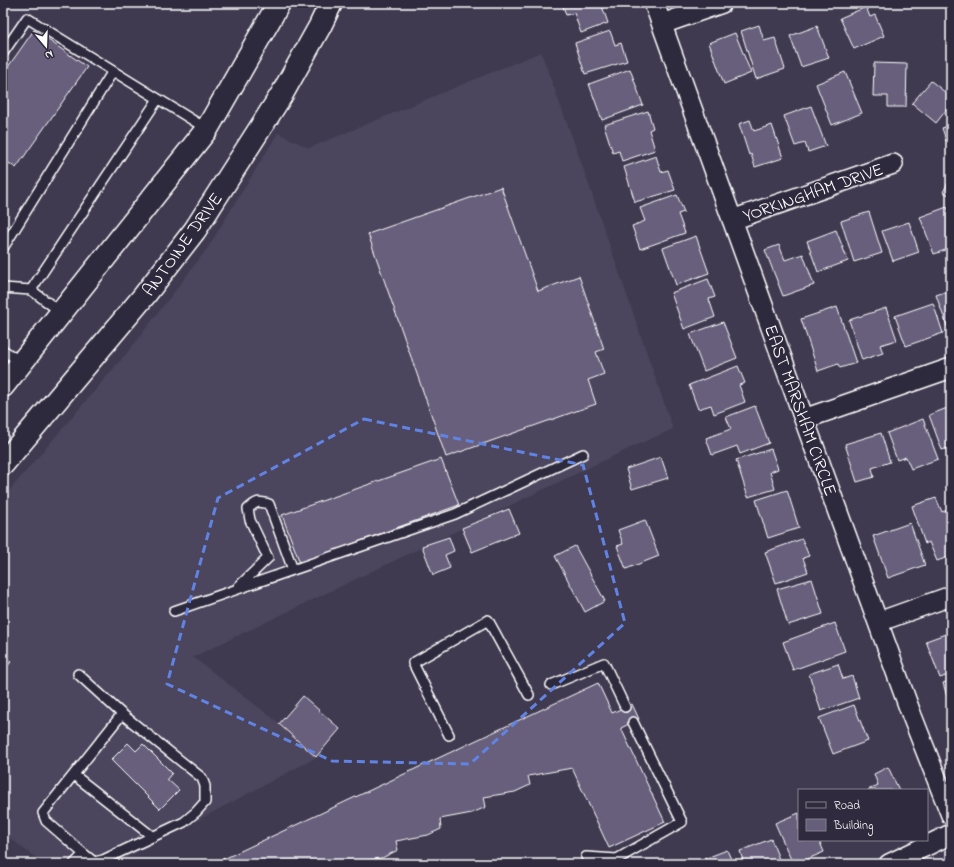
<svg xmlns="http://www.w3.org/2000/svg" width="954" height="867" font-family="'Indie Flower',sans-serif">
<style>
.built{fill:#4c455d}
.building{fill:#675e7b;stroke:#fff}
.lines{fill:none;stroke-linecap:round;stroke-linejoin:round}
.lane-casing{stroke:#fff;stroke-width:12}
.street-casing{stroke:#fff;stroke-width:22}
.secondary-casing{stroke:#fff;stroke-width:25}
.lane{stroke:#2f2a3d;stroke-width:9}
.street{stroke:#2f2a3d;stroke-width:19}
.secondary{stroke:#2f2a3d;stroke-width:22}
.marked{fill:none;stroke:#6183e4;stroke-width:3;stroke-dasharray:8 5;stroke-linejoin:round}
.labels{text-anchor:middle;stroke-width:3;stroke-linejoin:round;paint-order:stroke}
.street-label{font-size:18px;fill:#fff;stroke:#2f2a3d}
</style>
<rect width="100%" height="100%" fill="#403a50"/>
<filter id="ink" filterUnits="userSpaceOnUse"><feTurbulence type="fractalNoise" baseFrequency=".025" numOctaves="2"/><feDisplacementMap in="SourceGraphic" scale="8" xChannelSelector="R" yChannelSelector="G"/><feConvolveMatrix kernelMatrix="1 2 1 2 8 2 1 2 1" color-interpolation-filters="sRGB"/></filter>
<g filter="url(#ink)">
<path class="built" d="M541 52 580 159 673 429 628 449 193 657 321 755 115 864H44L3 833V498L131 348 207 249 278 133 309 148Z"/>
<path class="building" d="M562 3H609L610 4 602 6 608 23 581 33 574 13 566 15Z
M866 7 870 17 875 15 884 36 854 49 840 18Z
M759 25 764 41 775 38 785 69 756 79 741 31Z
M817 26 829 58 801 67 790 36Z
M34 30 87 67 16 168 3 159V74Z
M610 31 615 45 621 43 627 61 585 74 575 43Z
M735 33 751 73 724 84 709 43Z
M874 63 907 64 906 107H888V96H873Z
M630 69 643 105 602 120 589 84Z
M845 72 862 113 832 125 816 84Z
M931 81 951 97V104L936 123 912 103Z
M811 106 826 146 808 152 805 143 795 146 784 116Z
M648 111 653 128 649 130 655 150 622 161 619 151 613 153 604 125Z
M750 120 754 131 772 125 783 158 755 167 751 154 749 155 739 124Z
M951 125V155L942 128Z
M656 156 661 172 668 170 675 190 635 202 624 167Z
M951 177V196L943 192Z
M501 187 538 291 579 276 604 349 596 352 604 374 588 380 596 404 446 457 368 234Z
M677 195 684 212 678 214 685 233 640 249 632 226 645 221 640 208Z
M947 207 951 217V248L934 254 920 217Z
M869 212 882 253 854 262 841 221Z
M909 222 919 252 893 261 882 231Z
M836 230 848 261 818 272 807 241Z
M696 236 709 273 676 285 663 248Z
M779 245 785 260 803 254 814 285 783 296 765 250Z
M708 279 715 297 709 299 715 317 684 329 671 293Z
M951 290V328L948 329 936 295Z
M933 303 943 333 906 346 895 316Z
M837 307 856 363 840 368 838 364 818 371 801 319Z
M886 308 897 340 880 345 883 353 862 360 849 320Z
M723 322 737 358 704 371 690 334Z
M738 366 745 383 739 385 745 402 714 414 711 405 698 409 689 385Z
M755 406 769 443 740 454 737 446 712 455 706 438 731 429 726 417Z
M950 407 951 410V447L942 450 929 415Z
M923 419 938 459 911 469 906 457 897 460 887 433Z
M881 433 890 462 872 468 874 477 857 482 845 444Z
M771 449 778 469 770 472 775 489 748 497 736 460Z
M661 457 668 478 632 489 626 469Z
M441 459 459 505 300 563 282 515Z
M787 490 799 528 768 538 756 500Z
M936 498 942 512 951 508V556L937 561 929 542 925 544 912 506Z
M509 509 519 533 472 552 462 528Z
M645 520 659 556 626 569 617 546 623 544 618 530Z
M910 523 925 565 888 578 873 536Z
M449 537 454 551 445 555 450 568 433 575 422 546Z
M802 539 809 556 803 558 808 572 776 583 765 552Z
M575 546 605 601 585 612 555 556Z
M812 579 823 614 788 625 777 589Z
M835 623 845 651 793 670 783 642Z
M951 632V674L940 678 926 641Z
M3 655 11 662 3 671Z
M838 664 843 679 852 676 859 698 821 711 809 674Z
M951 680V710L943 683Z
M598 683 612 713 632 704 639 719 621 728 665 822 609 848 572 768 528 776 530 785 515 792 484 797 486 807 472 813 440 819 441 829 428 835 396 841 398 850 382 858 352 863V864H213Z
M303 696 340 729 316 757 279 724Z
M854 705 868 741 833 754 819 718Z
M128 743 136 751 143 744 172 773 167 779 179 790 160 809 111 760Z
M888 767 899 790H868L878 785 874 774Z
M799 813V840H819L824 852 796 864H793L775 823Z
M771 839 781 864H744L740 851Z
M727 850 733 864H696V862Z"/>
<g class="lines">
<defs>
<path id="lane" d="M3 53 27 18 207 129
M3 248 113 71
M3 288 31 290 62 313
M31 290 158 99
M3 350 22 363
M238 587 268 558 250 520 248 509C257 501 258 501 269 504L293 570
M174 611 455 514 583 454
M551 685 604 663 625 707
M449 735 413 663 488 620 529 695
M74 775 153 837
M84 854 94 862 103 860 184 822 196 812 205 802V786L202 778 122 714
M586 857 617 859 682 822 633 722
M74 864 84 854 46 821 43 813 122 714 78 674"/>
<path id="street" d="M654 3 804 419 912 716 951 815
M662 24 722 3
M732 220 893 164
M804 419 951 368
M878 622 951 596
M889 864 951 834"/>
<path id="secondary" d="M3 386 207 129 279 3
M3 464 144 296 195 230 282 94 320 26 331 3"/>
</defs>
<use href="#lane" class="lane-casing"/>
<use href="#street" class="street-casing"/>
<use href="#secondary" class="secondary-casing"/>
<use href="#lane" class="lane"/>
<use href="#street" class="street"/>
<use href="#secondary" class="secondary"/>
</g>
</g>
<path class="marked" d="M364 419 583 465 625 623 470 764 332 761 167 684 218 498Z"/>
<g class="labels">
<g class="street-label">
<text transform="translate(813 192) rotate(-19)" y="6">YORKINGHAM DRIVE</text>
<text transform="translate(182 244) rotate(-54)" y="6">ANTOINE DRIVE</text>
<text transform="translate(801 410) rotate(70)" y="6">EAST MARSHAM CIRCLE</text>
</g>
</g>
<rect width="954" height="867" fill="none" stroke="#2f2a3d" stroke-width="16"/>
<rect x="8" y="8" width="938" height="851" fill="none" stroke="#fff" stroke-width="1.5" filter="url(#ink)"/>
<rect x="798" y="789" width="130" height="52" fill="#2f2a3d" stroke="#827f8b"/>
<rect x="806" y="802" width="20" height="6" fill="#2f2a3d" stroke="#827f8b"/>
<text x="834" y="809" font-size="12" fill="#ffffff">Road</text>
<rect x="806" y="819" width="20" height="12" fill="#675e7b" stroke="#827f8b"/>
<text x="834" y="829" font-size="12" fill="#ffffff">Building</text>
<g transform="translate(46 46) rotate(161)" stroke="#2f2a3d" stroke-width="3" paint-order="stroke">
<path d="M0-3L7 15L0 10L-7 15Z" fill="#ffffff"/>
<text y="-6" font-size="11" font-weight="bold" text-anchor="middle" fill="#ffffff">N</text>
</g>
</svg>
